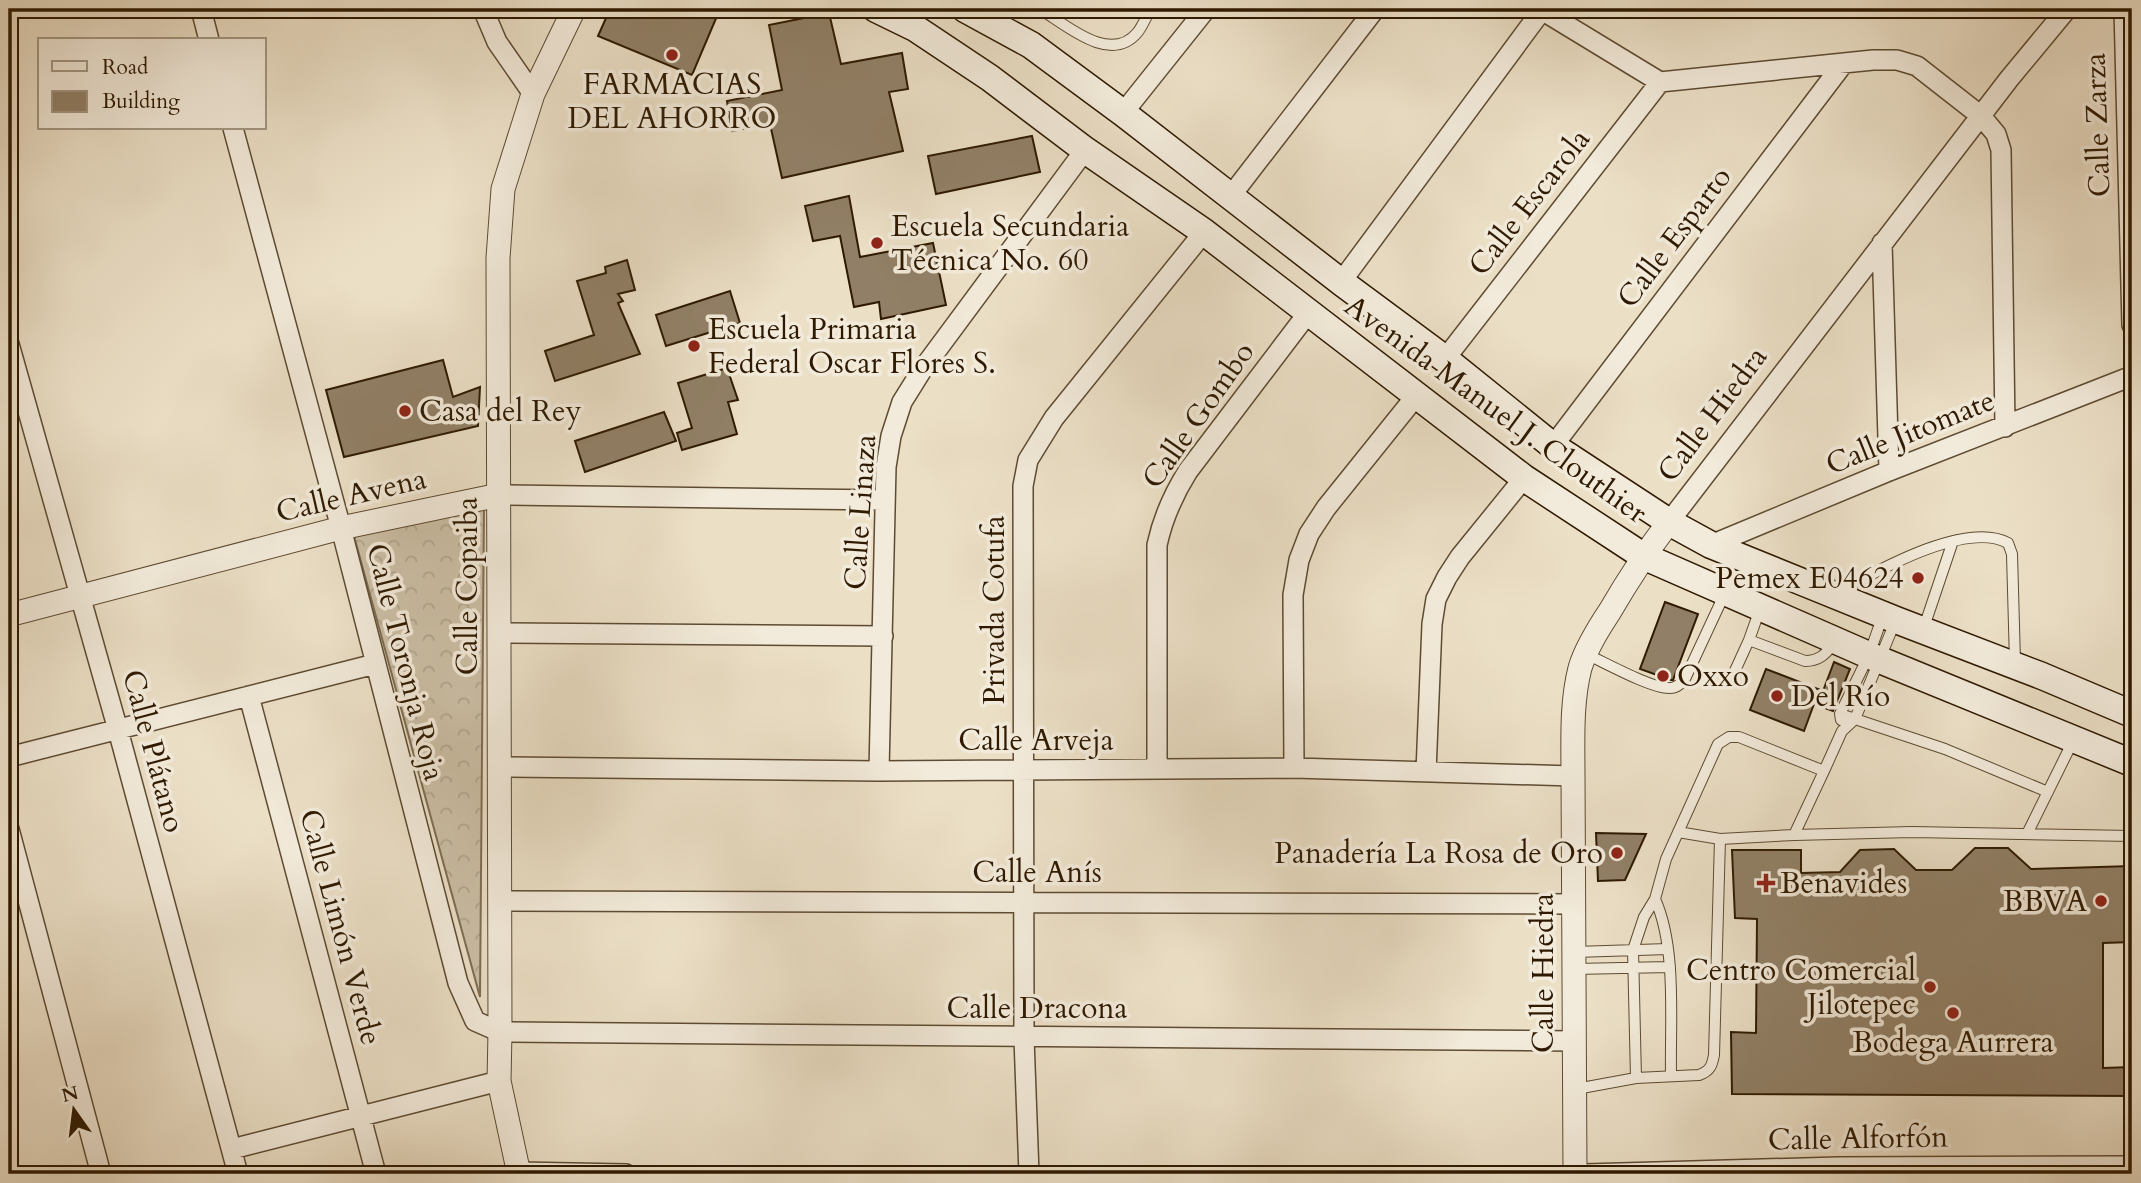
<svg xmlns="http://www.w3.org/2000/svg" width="2141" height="1183" font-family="Cardo,serif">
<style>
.forest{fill:url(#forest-crowns);stroke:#7d6c53;stroke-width:2}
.building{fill:#918067;stroke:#2f1a01;stroke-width:2}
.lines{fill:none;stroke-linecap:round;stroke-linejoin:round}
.service-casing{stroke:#5e4b32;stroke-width:12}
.minor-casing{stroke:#5e4b32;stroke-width:22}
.tertiary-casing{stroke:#5e4b32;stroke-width:25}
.secondary-casing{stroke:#2f1a01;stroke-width:29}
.service{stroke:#f2eada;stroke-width:10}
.minor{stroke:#f2eada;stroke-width:19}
.tertiary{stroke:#f2eada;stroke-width:23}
.secondary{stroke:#f2eada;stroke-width:26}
.poi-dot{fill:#8f2418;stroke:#f2eada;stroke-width:2.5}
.labels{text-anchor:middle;stroke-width:7;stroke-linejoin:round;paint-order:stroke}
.poi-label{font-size:30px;fill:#2f1a01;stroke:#f2eada;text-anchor:start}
.street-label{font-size:30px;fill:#2f1a01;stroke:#f2eada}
</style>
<defs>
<pattern id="forest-crowns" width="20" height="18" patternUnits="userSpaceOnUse" patternTransform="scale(1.75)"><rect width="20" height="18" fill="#cbbea5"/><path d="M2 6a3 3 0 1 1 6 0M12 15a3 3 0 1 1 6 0" fill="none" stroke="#afa38c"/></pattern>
</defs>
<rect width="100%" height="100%" fill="#ebdfc6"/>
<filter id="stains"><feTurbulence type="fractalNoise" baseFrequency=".00286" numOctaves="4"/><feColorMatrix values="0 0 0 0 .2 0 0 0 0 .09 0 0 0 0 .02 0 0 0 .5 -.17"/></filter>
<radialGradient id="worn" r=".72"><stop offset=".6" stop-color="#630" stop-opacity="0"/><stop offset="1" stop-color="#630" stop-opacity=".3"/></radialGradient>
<path class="forest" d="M484 507 480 997 354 536Z"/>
<path class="building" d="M610 9H720L692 75 598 36Z
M829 13 841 64 902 53 908 89 889 92 903 151 782 178 770 124 732 131 727 101 782 90 769 25Z
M1032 136 1040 172 936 194 928 156Z
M849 196 860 257 933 243 946 305 881 319 879 302 854 307 840 236 813 241 805 206Z
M627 260 635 290 618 294 623 301 618 303 640 354 555 381 545 351 594 335 577 281 606 273 605 267Z
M730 291 740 323 666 346 656 315Z
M443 360 453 397 480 387 478 426 344 457 326 390Z
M727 368 738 400 728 402 737 434 682 450 677 433 692 428 678 383Z
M664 412 676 441 585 472 575 441Z
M1665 602 1698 614 1673 680H1671L1640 669Z
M1834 662 1850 669 1833 711 1814 704 1804 731 1750 710 1766 669 1823 691Z
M1596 833 1646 834 1625 880 1598 881Z
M1975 848H2008L2031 869 2132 866V942L2103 943V1068L2132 1067V1096L1732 1094 1731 1032 1756 1033 1757 919 1735 918 1732 850H1801V873L1840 872 1860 850 1894 849 1916 870H1952Z"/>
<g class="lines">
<defs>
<path id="service" d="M1040 9C1065 24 1110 65 1137 33 1143 26 1146 16 1151 9
M1838 592C1877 571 1966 520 2008 543L2012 554 2015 662
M1760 609 1749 640 1805 661C1821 661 1826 653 1836 641
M1923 630 1953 541
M1586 654C1604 662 1652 689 1670 688 1676 688 1679 685 1684 681L1725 593
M1733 675 1749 640
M1840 714 1945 749 2048 792
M1841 720 1840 714 1869 655 1882 618
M1824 771 1842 731 1855 719 1895 622
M1678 832 1720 839 1794 835 1912 832 2132 836
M2027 834 2073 741
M1655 899C1677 948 1670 1021 1671 1075
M1575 952 1668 949
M1575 969 1669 967
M1636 1078 1633 950 1644 917 1655 899 1666 859 1718 744 1729 737H1739L1824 771 1794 835
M1576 1089 1636 1078 1699 1075C1710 1071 1712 1066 1714 1055L1720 839"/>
<path id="minor" d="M201 9 209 40
M483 9 497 42 533 94
M1540 9 1660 82 1873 60H1897L1917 66 1981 116 1996 134 2001 150 2005 427
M2124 9 2132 325
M1123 113 1206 9
M233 128 341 528 458 983 475 1021 500 1032 1574 1041
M1230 197 1375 9
M1882 243 1889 471
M1341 282 1542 10
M9 344 118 730 238 1174
M1445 359 1660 82
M1553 446 1843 64
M499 495 884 500
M1669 522 2009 79 2067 9
M1711 545 1889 471 2132 376
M499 633 883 636
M249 696 376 1174
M9 757 375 664
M499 767 879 771 1294 768 1573 776
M1294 768 1293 595 1299 560 1309 534 1326 508 1416 396
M1157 769V545C1163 517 1173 495 1188 471L1308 313
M879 771 886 467 891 436 902 402 922 370 1085 150
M1426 772 1432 624 1436 599 1447 577 1460 557 1524 478
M9 829 101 1174
M500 901 1574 904
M232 1149 499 1081
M518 1172 626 1174
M1029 1174 1024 1038 1023 486 1028 460 1054 418 1204 232
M1585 1174 1838 1167 2132 1166"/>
<path id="tertiary" d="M9 615 341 528 499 495
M519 1174 499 1081 500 1032 498 258 503 189 533 94 574 9
M1575 1174 1573 776C1573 740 1571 703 1580 668 1586 648 1598 629 1610 611 1628 580 1647 551 1669 522"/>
<path id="secondary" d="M876 9 915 28 990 78 1085 150 1204 232 1524 478 1643 556 1880 660 2132 763
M965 9 1031 45 1123 113 1341 282 1445 359 1553 446 1669 522 1711 545 1896 620 2042 676 2132 714"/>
</defs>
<use href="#service" class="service-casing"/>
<use href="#minor" class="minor-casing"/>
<use href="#tertiary" class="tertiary-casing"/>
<use href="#secondary" class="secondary-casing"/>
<use href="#service" class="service"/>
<use href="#minor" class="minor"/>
<use href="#tertiary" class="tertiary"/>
<use href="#secondary" class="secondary"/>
</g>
<g class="poi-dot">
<circle cx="672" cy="55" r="7"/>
<circle cx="877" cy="243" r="7"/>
<circle cx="694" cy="346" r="7"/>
<circle cx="405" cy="411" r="7"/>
<circle cx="1918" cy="578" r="7"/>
<circle cx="1663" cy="676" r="7"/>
<circle cx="1777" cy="696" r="7"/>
<circle cx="1617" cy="853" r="7"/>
<path d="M1762.5 872.5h7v7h7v7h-7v7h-7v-7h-7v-7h7z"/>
<circle cx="2101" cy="901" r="7"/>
<circle cx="1930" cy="987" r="7"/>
<circle cx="1953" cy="1013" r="7"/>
</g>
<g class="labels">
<g class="poi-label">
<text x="672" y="94" text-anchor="middle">FARMACIAS<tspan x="672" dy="34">DEL AHORRO</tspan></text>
<text x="891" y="236">Escuela Secundaria<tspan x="891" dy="34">Técnica No. 60</tspan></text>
<text x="708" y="339">Escuela Primaria<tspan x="708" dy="34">Federal Oscar Flores S.</tspan></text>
<text x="419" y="421">Casa del Rey</text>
<text x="1904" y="588" text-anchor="end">Pemex E04624</text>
<text x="1677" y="686">Oxxo</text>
<text x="1791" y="706">Del Río</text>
<text x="1603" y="863" text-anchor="end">Panadería La Rosa de Oro</text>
<text x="1780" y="893">Benavides</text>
<text x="2087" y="911" text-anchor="end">BBVA</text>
<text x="1916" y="980" text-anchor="end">Centro Comercial<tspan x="1916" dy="34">Jilotepec</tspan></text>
<text x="1953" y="1052" text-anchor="middle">Bodega Aurrera</text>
</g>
<g class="street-label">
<text transform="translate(2097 125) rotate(-92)" y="10">Calle Zarza</text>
<text transform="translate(1529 202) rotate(-52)" y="10">Calle Escarola</text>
<text transform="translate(1674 237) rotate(-53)" y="10">Calle Esparto</text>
<text transform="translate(1496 409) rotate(36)" y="10">Avenida Manuel J. Clouthier</text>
<text transform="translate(1712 414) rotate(-53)" y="10">Calle Hiedra</text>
<text transform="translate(1198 415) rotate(-55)" y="10">Calle Gombo</text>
<text transform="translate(1910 432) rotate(-22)" y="10">Calle Jitomate</text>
<text transform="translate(351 495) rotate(-13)" y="10">Calle Avena</text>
<text transform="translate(860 512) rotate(-86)" y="10">Calle Linaza</text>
<text transform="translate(467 586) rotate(-90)" y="10">Calle Copaiba</text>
<text transform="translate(994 610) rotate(-90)" y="10">Privada Cotufa</text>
<text transform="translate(406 662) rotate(76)" y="10">Calle Toronja Roja</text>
<text x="1036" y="750">Calle Arveja</text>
<text transform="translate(154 751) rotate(75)" y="10">Calle Plátano</text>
<text x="1037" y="882">Calle Anís</text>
<text transform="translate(341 927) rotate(75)" y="10">Calle Limón Verde</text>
<text transform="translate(1543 973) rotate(-90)" y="10">Calle Hiedra</text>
<text x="1037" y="1018">Calle Dracona</text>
<text transform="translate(1858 1138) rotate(-1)" y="10">Calle Alforfón</text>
</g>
</g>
<rect width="2141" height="1183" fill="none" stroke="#ebdfc6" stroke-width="35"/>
<rect x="10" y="10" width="2120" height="1162" fill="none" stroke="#2f1a01" stroke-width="3.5"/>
<rect x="18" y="18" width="2106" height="1148" fill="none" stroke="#2f1a01" stroke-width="2"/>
<rect x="38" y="38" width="228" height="91" fill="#f2eada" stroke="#a49783" stroke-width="2"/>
<rect x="52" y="61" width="35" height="10" fill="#f2eada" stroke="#a49783" stroke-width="2"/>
<text x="102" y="74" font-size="21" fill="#2f1a01">Road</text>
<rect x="52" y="91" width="35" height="21" fill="#918067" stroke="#a49783" stroke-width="2"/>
<text x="102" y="108" font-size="21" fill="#2f1a01">Building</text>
<g transform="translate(74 1110) rotate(346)" stroke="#f2eada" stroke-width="5" paint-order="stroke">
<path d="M0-5L12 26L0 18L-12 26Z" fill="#2f1a01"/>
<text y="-10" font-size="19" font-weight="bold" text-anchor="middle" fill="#2f1a01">N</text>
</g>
<rect width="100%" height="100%" filter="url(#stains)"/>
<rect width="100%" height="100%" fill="url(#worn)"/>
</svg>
